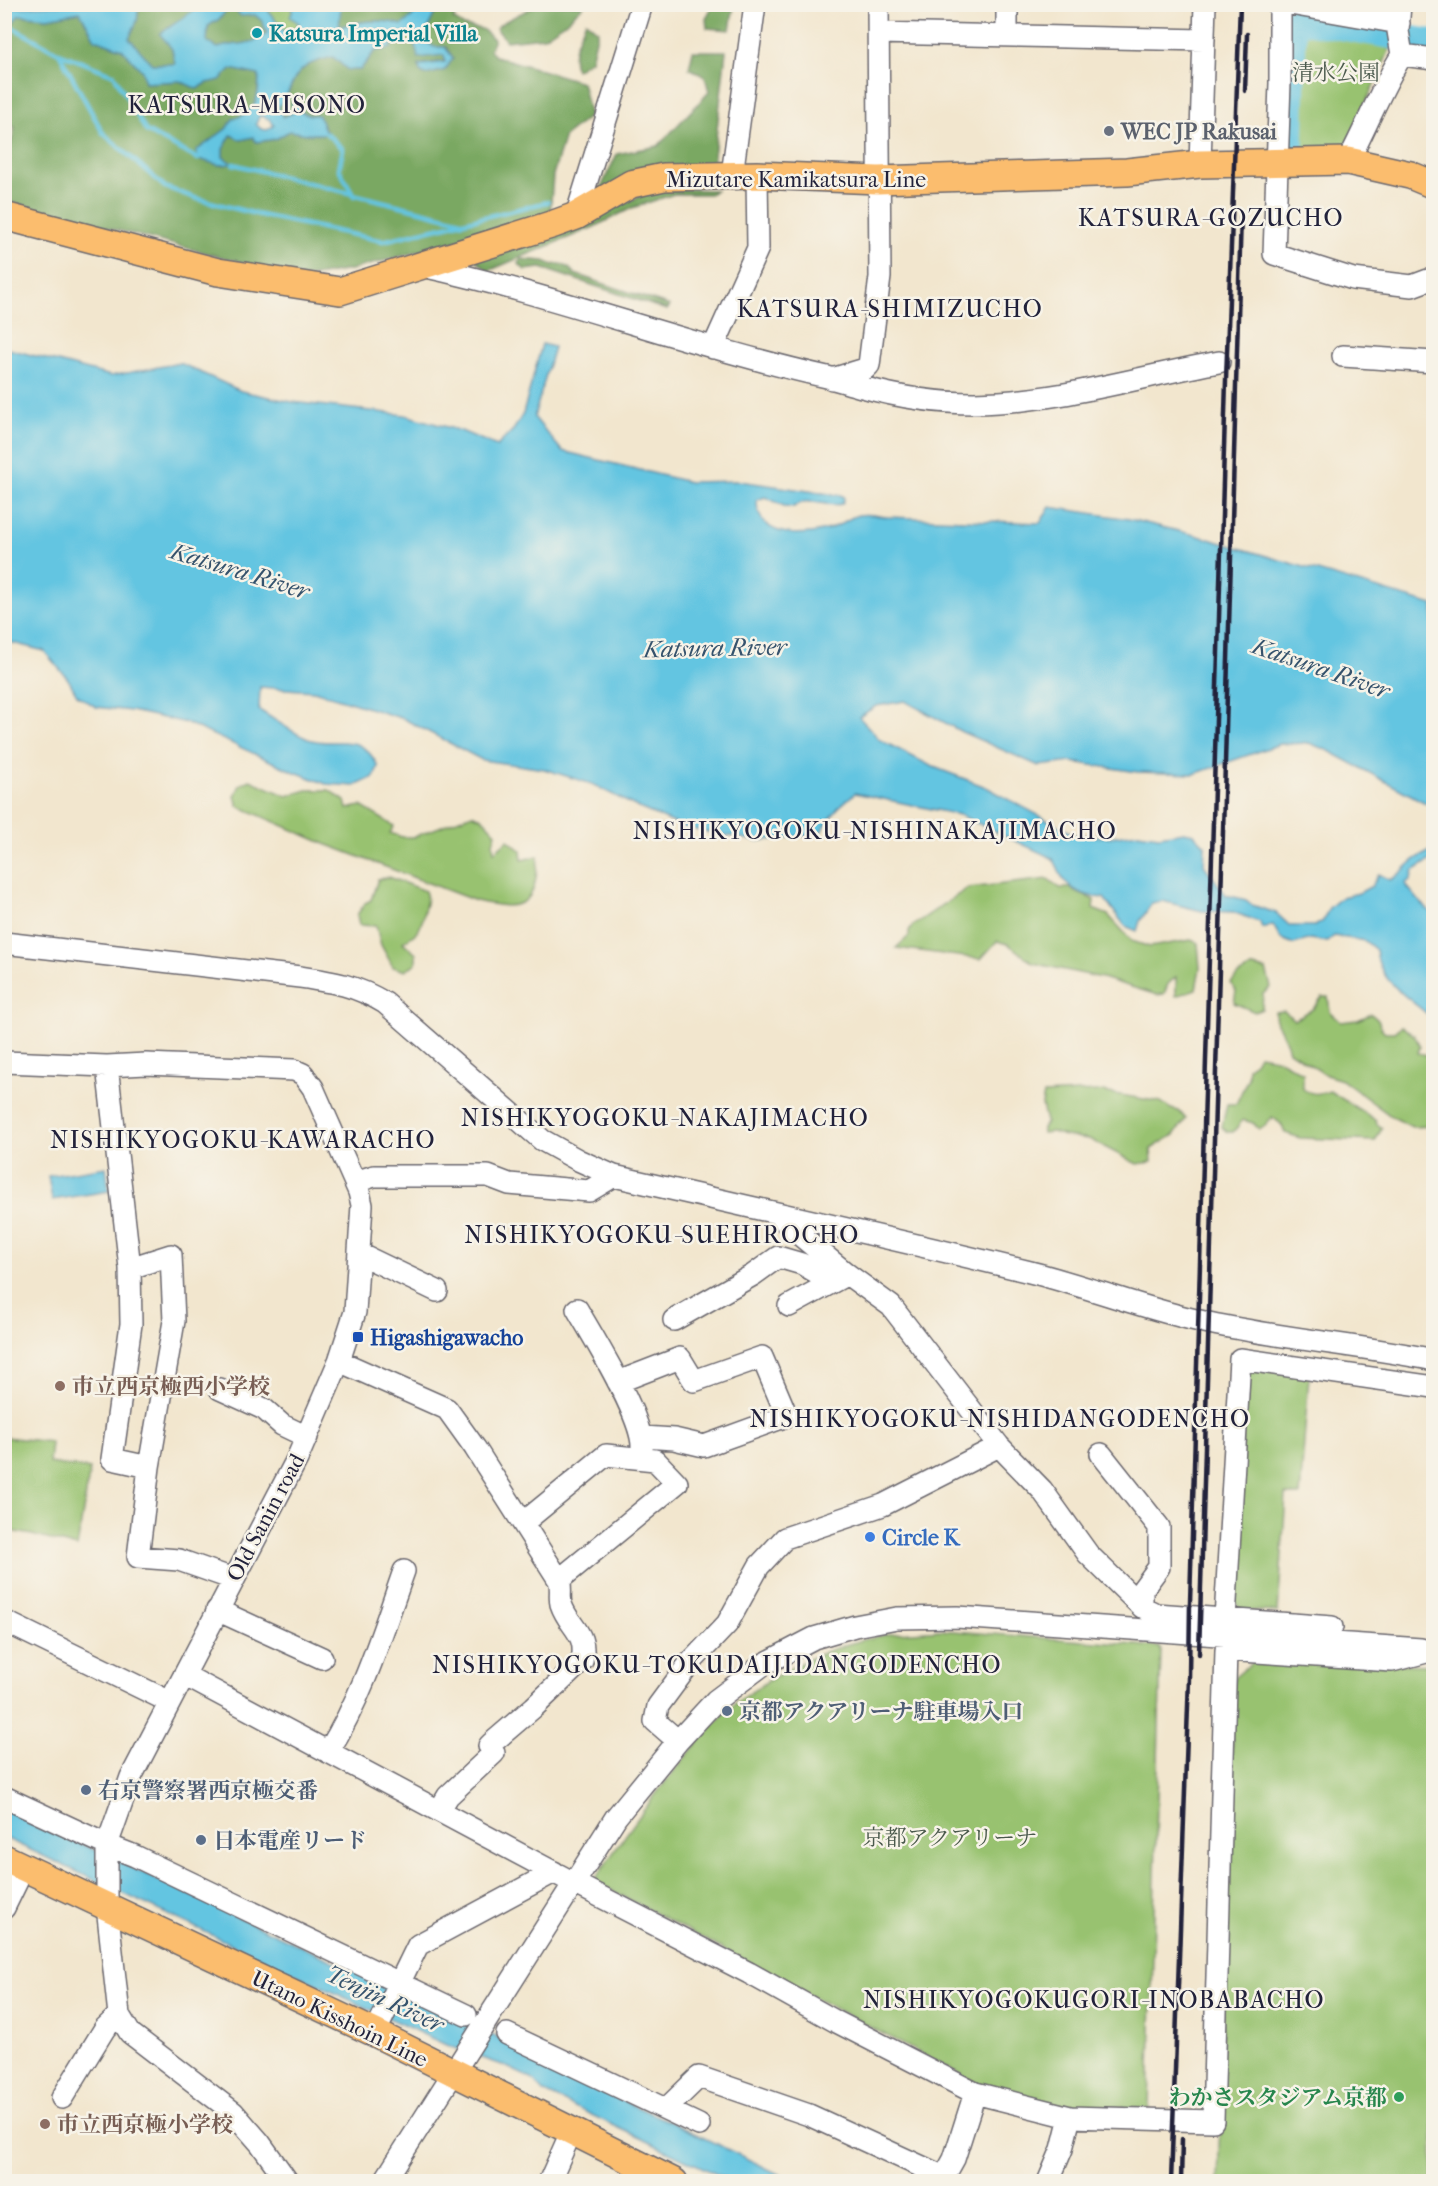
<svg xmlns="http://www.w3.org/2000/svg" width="1438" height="2186" font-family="'IM FELL French Canon','Noto Serif JP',serif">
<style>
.green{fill:#98c26f;stroke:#5d7255;stroke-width:1.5}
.forest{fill:#7aa862;stroke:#4e654e;stroke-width:1.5}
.water{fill:#63c5e1;stroke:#42748e;stroke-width:1.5;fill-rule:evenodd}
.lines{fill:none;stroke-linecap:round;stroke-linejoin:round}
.stream{stroke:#63c5e1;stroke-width:4.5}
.river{stroke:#63c5e1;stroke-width:27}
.minor-casing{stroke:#6b676e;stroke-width:24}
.major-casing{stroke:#6b676e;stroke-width:30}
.minor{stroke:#fff;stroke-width:21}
.major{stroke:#fbbd6e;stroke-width:27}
.rail{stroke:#22223b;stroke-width:4.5}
.culture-dot{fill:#0f9aa8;stroke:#f7f3e8;stroke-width:2}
.worship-dot{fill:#6b7280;stroke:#f7f3e8;stroke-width:2}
.transit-dot{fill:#1a4fb4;stroke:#f7f3e8;stroke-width:2}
.education-dot{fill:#8d6e63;stroke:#f7f3e8;stroke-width:2}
.shop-dot{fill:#3f7fe0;stroke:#f7f3e8;stroke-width:2}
.service-dot{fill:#5c6f8a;stroke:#f7f3e8;stroke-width:2}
.leisure-dot{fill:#2e9e5b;stroke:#f7f3e8;stroke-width:2}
.labels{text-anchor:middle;stroke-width:5;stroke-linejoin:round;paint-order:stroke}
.culture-label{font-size:22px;font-weight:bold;fill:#0d838f;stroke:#f7f3e8;text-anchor:start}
.park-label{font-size:22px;fill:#4b5a4d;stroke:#f7f3e8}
.worship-label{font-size:22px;font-weight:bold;fill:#5b616d;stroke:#f7f3e8;text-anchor:start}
.street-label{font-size:22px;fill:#22223b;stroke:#f7f3e8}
.transit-label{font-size:22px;font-weight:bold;fill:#164399;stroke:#f7f3e8;text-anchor:start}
.education-label{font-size:22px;font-weight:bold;fill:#785e54;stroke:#f7f3e8;text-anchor:start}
.shop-label{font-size:22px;font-weight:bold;fill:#366cbe;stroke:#f7f3e8;text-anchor:start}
.service-label{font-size:22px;font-weight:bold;fill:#4e5e75;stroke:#f7f3e8;text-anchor:start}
.leisure-label{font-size:22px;font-weight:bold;fill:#27864d;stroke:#f7f3e8;text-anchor:end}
.neighbourhood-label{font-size:24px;letter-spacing:1.5px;fill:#22223b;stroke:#f7f3e8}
.water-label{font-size:24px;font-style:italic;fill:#36536d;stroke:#f7f3e8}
</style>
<rect width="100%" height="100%" fill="#f7f3e8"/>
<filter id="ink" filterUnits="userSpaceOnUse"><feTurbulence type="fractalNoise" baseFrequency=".0167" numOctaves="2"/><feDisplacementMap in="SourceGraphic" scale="12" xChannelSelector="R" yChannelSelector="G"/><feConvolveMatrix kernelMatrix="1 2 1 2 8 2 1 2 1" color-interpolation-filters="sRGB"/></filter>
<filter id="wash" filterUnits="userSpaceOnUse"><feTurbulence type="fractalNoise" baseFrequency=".008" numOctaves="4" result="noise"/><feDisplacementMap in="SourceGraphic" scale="24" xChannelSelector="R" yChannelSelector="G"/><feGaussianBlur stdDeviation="1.35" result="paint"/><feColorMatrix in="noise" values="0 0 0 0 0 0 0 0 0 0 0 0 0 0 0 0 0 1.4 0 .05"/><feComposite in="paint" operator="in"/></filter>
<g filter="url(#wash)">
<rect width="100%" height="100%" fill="#f2e6ce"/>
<path class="green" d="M268 5H294L291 8 300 23 296 29 284 31 269 12Z
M1298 25 1390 40 1391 47 1347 144 1334 153H1295Z
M250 780 287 796 307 790H329L345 801 347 809 361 806 394 826 390 833 402 837H414L472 814 482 818 496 833 493 843 494 852 508 840 521 851 522 860 538 856C536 906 524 912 476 901L325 844 238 806 235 796 240 785Z
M389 877 425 891C428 898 426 904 424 911 421 931 419 932 403 942L416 954V963L405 971 393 967 381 945 376 926 359 925 357 915 365 903 371 900 378 879Z
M1048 879 1060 888H1070L1094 900 1093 909 1108 915 1132 941 1150 947 1191 940 1198 943 1200 968 1196 989 1176 996V977L1168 984 1164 994 1157 995 1102 978 1033 963 1008 944 997 941 981 959 896 948 909 936V931L912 926 968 888Z
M1253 967 1266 970 1271 987 1263 994 1262 1009 1255 1012 1234 1003 1236 991 1231 983 1238 975Z
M1322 997H1328L1330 1012 1341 1022 1358 1020 1371 1014 1379 1021 1380 1027 1385 1032H1394L1401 1026 1414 1035 1420 1046 1418 1053 1427 1055 1433 1066V1126L1412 1127 1391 1116 1342 1080 1326 1075 1289 1051C1286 1035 1274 1025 1275 1012L1284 1011 1294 1020 1313 1009Z
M1259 1055 1276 1058 1303 1073V1089C1312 1095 1320 1095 1330 1091L1376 1120 1377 1124 1382 1128 1375 1141 1300 1138 1285 1133 1281 1124 1272 1117 1265 1126 1259 1129 1253 1123 1243 1120 1233 1132H1227L1222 1127 1227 1104H1236L1248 1078V1067L1255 1062Z
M1097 1091 1161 1102 1171 1109 1179 1111 1186 1119 1174 1135 1151 1149 1152 1162 1137 1164 1089 1139 1065 1136 1052 1132 1043 1133 1042 1128 1046 1122 1042 1105 1044 1094Z
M1251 1368 1309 1376 1300 1495H1286L1278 1612 1240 1610 1235 1601 1245 1374Z
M4 1437 51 1442 49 1463 90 1469 77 1547 32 1535 5 1530Z
M940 1630 1161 1647 1149 2109 1051 2104 978 2084 596 1882V1878C627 1832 659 1787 695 1746 708 1731 721 1715 736 1703 779 1670 833 1644 885 1635 903 1631 922 1632 940 1630Z
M1254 1661 1433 1665V2181L1218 2182 1234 1678Z"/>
<path class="forest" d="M444 4 482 5 460 10 453 19 464 26 482 29 494 39 490 50 495 56 582 82 590 116 565 136 553 175 550 216 350 270 303 278 5 201V168L15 127 5 125V25L10 26 19 15 47 18 80 12 95 39 122 49 143 72 145 83 180 81 197 89 207 83 219 80 231 69 259 75C258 98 258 112 233 119L226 129 196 151 199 159 219 165 231 164 223 157V149L231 135 241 140 253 137 257 142 276 139 289 131 307 134H327L318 115H308L299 110 298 101 293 102V113L283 117 278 107C287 99 288 92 293 82 301 64 316 61 333 57L348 70H360L375 51 391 48 392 33H413L419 57 444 55 445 61 419 65 420 72 425 75 445 70 453 58 446 47H433L425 41C428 28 432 12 444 4Z
M713 4 734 5 730 30 707 28 706 19Z
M139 5H201L172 49 176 64H151L129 38 137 21Z
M340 5H429L414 11 413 16 402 26C382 18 359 21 338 27L341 6Z
M537 5H584L565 23 544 37 506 41 496 28 502 23Z
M231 6C237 14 246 16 255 15L262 21 267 33C252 48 236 41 218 48L207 42 208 26 218 20Z
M586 21 598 31 591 60 576 70C568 54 579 37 586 21Z
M693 51H726L713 164 598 194 617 154 658 146 709 92 705 76 689 68Z
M674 189 716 190 710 194H674L632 208 594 227 488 271 475 259 614 208 647 193Z
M521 259 544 261 553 265C563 261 569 268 575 274L670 306 667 310 541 268 525 270 518 263Z"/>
<path class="water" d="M57 5H139L137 21 129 38 152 64H175L172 49 160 34 201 5H268L269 12 284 31 296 29 299 23 290 17 294 5H340L341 6 339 27C360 21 382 18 402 25L413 16 414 11 429 5H444C432 12 428 28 425 41L434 47H445L453 58 445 70 425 75 420 72 419 65 445 62 444 55 418 58 413 34 393 33 391 48 375 51 360 70H348L333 57C316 61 301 64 293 82 288 92 286 99 278 107L283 117 293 113 292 102 298 101 300 111 308 115H318L327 134H307L289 131 276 139 256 142 253 137 241 140 231 135 223 149V157L233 164 219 165 198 159 196 151 226 129 233 119C257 112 259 98 259 75L231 69 220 80 207 83 197 89 180 81 145 83 143 72 122 49 95 39 80 12 47 18 19 15 10 26 5 25V8ZM231 6 241 16 255 15 262 21 267 33C253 47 235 42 218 48L207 42 208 26 218 20ZM260 115 269 119 274 125 267 130 261 129 256 124Z
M542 344 554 347 534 417 562 451 689 482 739 481 843 496 844 499 842 504C825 508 807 495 794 507L784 506 765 497 757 500C756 540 808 538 834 527 843 524 849 517 859 515 868 513 878 516 887 517L1040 523 1050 507 1129 519 1195 535 1433 605V807L1329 751 1309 743 1280 744 1194 774 1138 772 1071 762 1039 766 962 732 905 701 876 706 859 717 880 740 931 766 986 787 1075 835 1109 837 1138 833 1159 836 1184 832 1194 834 1205 845 1204 865 1226 895 1246 900 1252 905 1276 913 1290 926H1315L1323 921 1329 908 1342 897 1359 893 1372 886 1379 874 1390 880C1401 875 1404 868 1413 861 1420 855 1428 855 1433 847L1432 859 1413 871 1411 879 1405 884 1426 909 1433 913V1019C1412 999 1378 983 1376 950L1365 941 1334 936 1327 942 1311 939 1294 944 1281 939 1273 925 1262 928 1260 922 1233 912 1202 911 1162 901 1152 903 1140 921 1137 931 1125 926 1104 898C1089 897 1074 893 1064 880 1059 874 1059 866 1052 858L960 815 855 793 838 808 819 834 757 841 686 828 639 808 592 784 544 769 482 760 404 719 314 691 260 687 259 710C274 719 291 732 308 739 337 749 358 728 378 766L374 777 355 786 326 784 290 770 187 723 131 711 96 707 77 695 68 679 44 651 5 641V348L111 376 180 363 241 391 292 402 405 415 461 431 497 446 514 429 523 414Z
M106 1167 109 1191 52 1200 48 1176Z
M4 1808 509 2043 562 2074 675 2124 793 2181H731L545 2093 532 2079 505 2066 446 2045 5 1838Z"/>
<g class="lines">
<path class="stream" d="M10 26 59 53 103 133 165 187 195 198 260 215 383 241 548 202
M59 53 114 75 146 131 198 159
M327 134 343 149 339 169 354 196
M233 164 461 221"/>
<path class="river" d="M1290 149 1293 23 1297 19 1434 43"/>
</g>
</g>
<g filter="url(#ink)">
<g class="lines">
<defs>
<path id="minor" d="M1007 4V35
M1280 4V83L1274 254 1353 279 1412 286 1428 280 1434 282
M1290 4 1399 23
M1400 4 1398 31 1402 55
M878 33 1204 40
M1348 161C1367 126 1381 88 1402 55L1434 59
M1200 164 1205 4
M732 175 755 4
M576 216 642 4
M422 266C559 296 690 346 827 377 839 380 850 384 862 387 898 397 937 403 974 403 1058 402 1137 377 1219 362
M713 348 758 248 757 175
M1343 356 1434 362
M832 379 865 369 869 365 880 277 878 4
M4 943 300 977C334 982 355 985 385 1003L542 1140 578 1160 614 1176C753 1208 892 1238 1030 1272 1091 1287 1149 1311 1209 1323 1284 1339 1359 1345 1434 1360
M4 1062 107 1066 146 1064 294 1070 303 1074 313 1088 359 1192 362 1205 355 1312 339 1361 297 1459 131 1777 107 1845V1906L119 2015 130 2033 233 2112 260 2143 288 2182
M107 1066 130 1268 131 1324 112 1459 149 1467
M355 1182 374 1176H488L509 1184 589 1191 614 1176
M778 1214 789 1226 847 1274 891 1306 999 1446 1042 1490 1088 1554 1142 1607 1156 1614 1332 1627
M360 1254 437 1291
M130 1268 171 1255 174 1321 149 1467 138 1557 179 1560 233 1579
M789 1306 842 1277
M577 1309C594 1338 644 1419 642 1449
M674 1320 753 1275 778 1257 802 1264 833 1282
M339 1361 447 1409 475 1448 559 1580C562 1588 559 1596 561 1604 569 1628 588 1632 582 1661L534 1707 492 1743 489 1746 494 1753 448 1796 439 1811
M618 1382 680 1358 694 1381 762 1357 787 1416 704 1446 674 1439 643 1437
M220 1389 264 1409 282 1425 307 1437
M1101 1454 1159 1527V1567L1142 1590V1607
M523 1523 606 1455 655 1460 677 1483 559 1580
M217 1610 322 1658
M1225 1619 1240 1359 1434 1387
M4 1621 170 1702
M184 1675 574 1883 749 1973 835 2021 975 2093 1070 2117 1213 2121 1226 1650 1392 1661 1434 1650
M678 1741 655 1721 658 1706 689 1664 727 1624 759 1566 785 1538 883 1505 999 1446
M328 1752C363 1696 382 1633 404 1571
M4 1797 107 1845 135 1856 466 2015
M4 1908 24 1867
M375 2033 418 1945 554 1872
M507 2034 699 2125
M62 2098 105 2028 119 2015
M666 2109 699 2077 809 2115 944 2177 954 2159 975 2093
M384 2182 616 1817 678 1741 716 1700 764 1664 814 1638 855 1626 897 1618 957 1617 1421 1649
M549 2182 572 2130
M1048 2182 1062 2149 1070 2117"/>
<path id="major" d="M4 216 218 272 340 291 554 224 576 216 631 184 664 177 757 175 878 180 1127 172 1200 164 1348 161 1410 175 1434 185
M4 1858 375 2033 674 2182"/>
</defs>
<use href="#minor" class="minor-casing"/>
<use href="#major" class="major-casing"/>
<use href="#minor" class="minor"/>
<use href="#major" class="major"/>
<path class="rail" d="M1245 91 1247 34
M1199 1654 1241 214
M1171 2182 1189 1678 1190 1603 1226 380 1240 4
M1181 2182 1182 2139"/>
</g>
</g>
<circle class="culture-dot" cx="257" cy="33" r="6"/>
<circle class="worship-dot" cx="1109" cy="131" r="6"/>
<rect class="transit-dot" x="352" y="1331" width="12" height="12" rx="3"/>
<g class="education-dot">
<circle cx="60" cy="1386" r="6"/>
<circle cx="45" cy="2124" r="6"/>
</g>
<circle class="shop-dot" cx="870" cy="1537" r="6"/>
<g class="service-dot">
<circle cx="727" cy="1711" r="6"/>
<circle cx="86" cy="1790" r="6"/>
<circle cx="201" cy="1840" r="6"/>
</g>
<circle class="leisure-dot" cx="1399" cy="2097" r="6"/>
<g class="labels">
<g class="culture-label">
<text x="269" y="41">Katsura Imperial Villa</text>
</g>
<g class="park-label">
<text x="1336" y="80">清水公園</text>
<text x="950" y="1845">京都アクアリーナ</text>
</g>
<g class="worship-label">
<text x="1121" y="139">WEC JP Rakusai</text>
</g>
<g class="street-label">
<text x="796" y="187">Mizutare Kamikatsura Line</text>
<text transform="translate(265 1517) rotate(-62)" y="8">Old Sanin road</text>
<text transform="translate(340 2018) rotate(26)" y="8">Utano Kisshoin Line</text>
</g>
<g class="transit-label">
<text x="370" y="1345">Higashigawacho</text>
</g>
<g class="education-label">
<text x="72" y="1394">市立西京極西小学校</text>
<text x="57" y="2132">市立西京極小学校</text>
</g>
<g class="shop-label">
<text x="882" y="1545">Circle K</text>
</g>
<g class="service-label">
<text x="739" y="1719">京都アクアリーナ駐車場入口</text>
<text x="98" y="1798">右京警察署西京極交番</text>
<text x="213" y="1848">日本電産リード</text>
</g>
<g class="leisure-label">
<text x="1387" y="2105">わかさスタジアム京都</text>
</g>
<g class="neighbourhood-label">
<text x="247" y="113">KATSURA-MISONO</text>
<text x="1211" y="226">KATSURA-GOZUCHO</text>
<text x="890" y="317">KATSURA-SHIMIZUCHO</text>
<text x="875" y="839">NISHIKYOGOKU-NISHINAKAJIMACHO</text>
<text x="665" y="1126">NISHIKYOGOKU-NAKAJIMACHO</text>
<text x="243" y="1148">NISHIKYOGOKU-KAWARACHO</text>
<text x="662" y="1243">NISHIKYOGOKU-SUEHIROCHO</text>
<text x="1000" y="1427">NISHIKYOGOKU-NISHIDANGODENCHO</text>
<text x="717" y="1673">NISHIKYOGOKU-TOKUDAIJIDANGODENCHO</text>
<text x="1094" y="2008">NISHIKYOGOKUGORI-INOBABACHO</text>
</g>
<g class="water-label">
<text transform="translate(240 571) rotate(17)" y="8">Katsura River</text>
<text transform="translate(715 648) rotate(-1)" y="8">Katsura River</text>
<text transform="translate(1321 668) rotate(19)" y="8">Katsura River</text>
<text transform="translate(385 1999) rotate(25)" y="8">Tenjin River</text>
</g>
</g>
<rect width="1438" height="2186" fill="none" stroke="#f7f3e8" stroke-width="24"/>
</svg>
